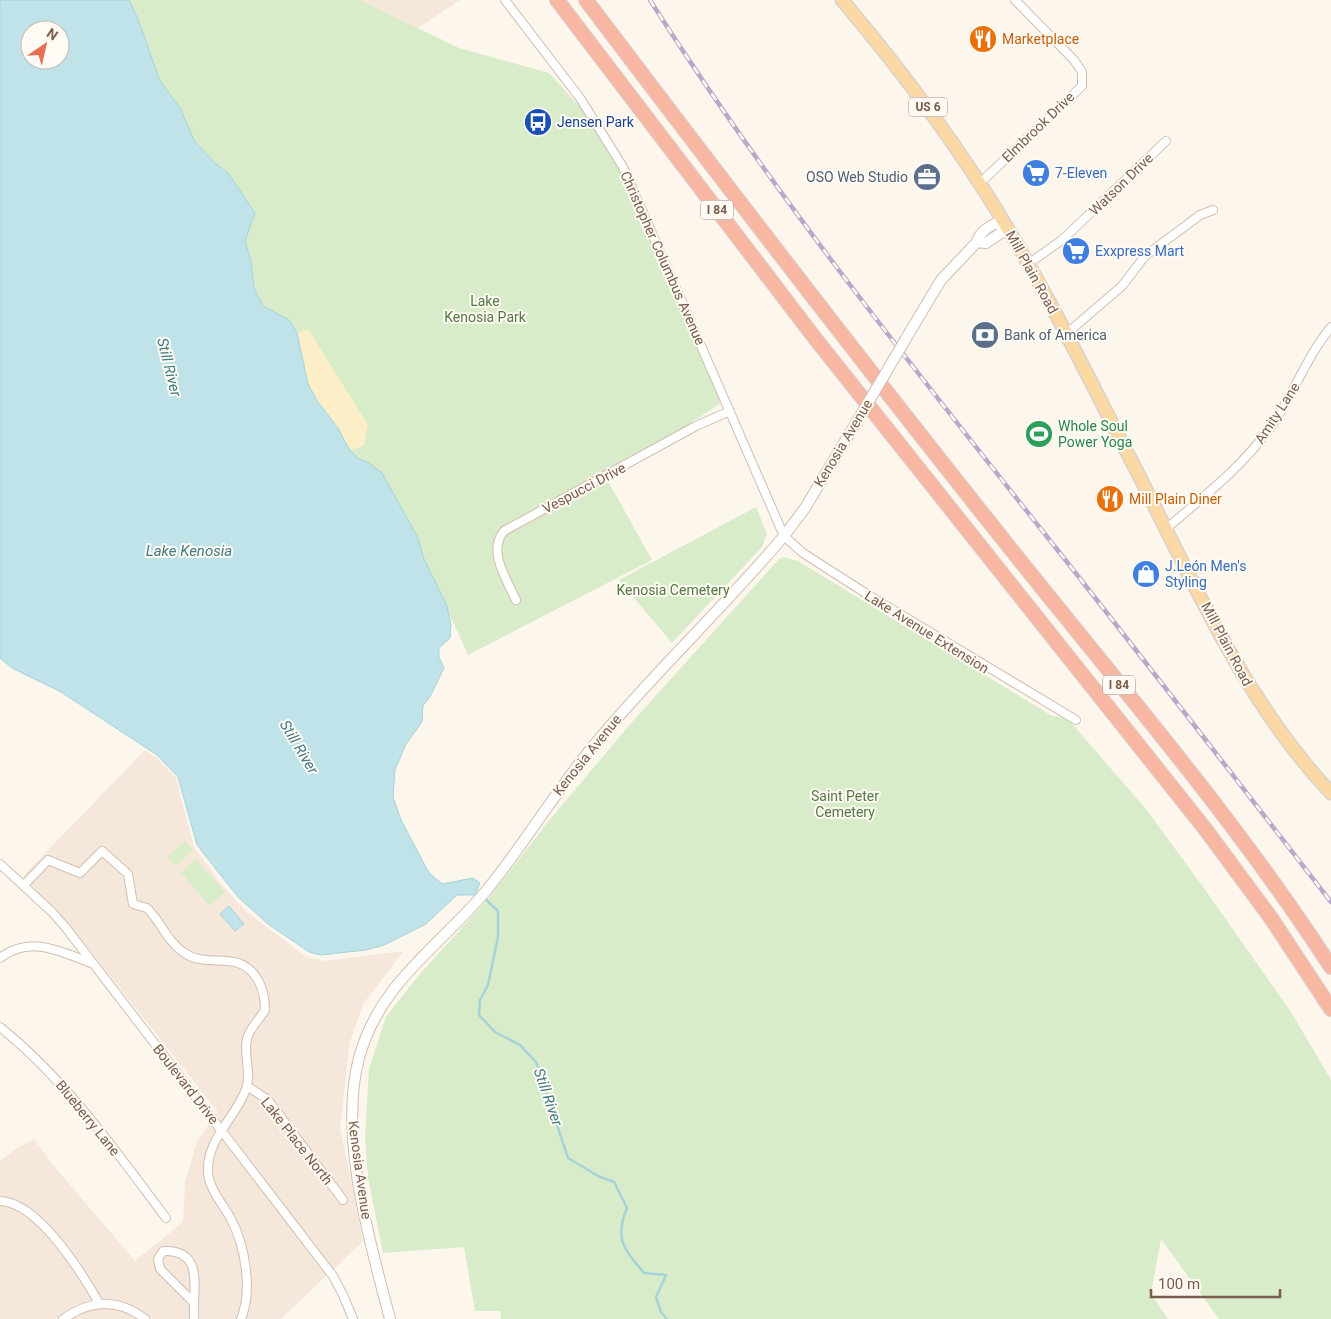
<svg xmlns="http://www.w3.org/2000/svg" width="1331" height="1319" font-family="Roboto,sans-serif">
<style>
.residential{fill:#f5e8da}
.green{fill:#d8ecc9}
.sand{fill:#fcefc7}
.water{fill:#bfe3e8;stroke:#a5d3da;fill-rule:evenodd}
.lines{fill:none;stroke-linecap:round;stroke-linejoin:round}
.stream{stroke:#a5d3da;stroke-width:2.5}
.minor-casing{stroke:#d1beb0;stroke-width:10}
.tertiary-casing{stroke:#d1beb0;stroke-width:12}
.primary-casing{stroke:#dad1cd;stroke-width:15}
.motorway-casing{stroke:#dad1cd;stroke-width:16}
.minor{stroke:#fff;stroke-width:8}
.tertiary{stroke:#fff;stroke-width:10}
.primary{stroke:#fbd9a5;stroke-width:12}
.motorway{stroke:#f7b7a3;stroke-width:14}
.rail-casing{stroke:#b9a8c9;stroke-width:4.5}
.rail{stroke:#fffaf3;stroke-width:2.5;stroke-dasharray:8;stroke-linecap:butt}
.tertiary-bridge-casing{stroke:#d1beb0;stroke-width:12;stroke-linecap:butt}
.tertiary-bridge{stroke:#fff;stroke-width:10}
.labels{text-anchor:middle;stroke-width:4;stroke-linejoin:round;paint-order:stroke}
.shield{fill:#fffaf3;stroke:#a28b7f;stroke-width:1}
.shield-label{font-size:12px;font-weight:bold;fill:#7a5c4d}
.food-label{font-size:14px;fill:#c56008;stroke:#fffaf3;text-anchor:start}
.transit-label{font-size:14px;fill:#164399;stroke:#fffaf3;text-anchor:start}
.street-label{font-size:14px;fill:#7a5c4d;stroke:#fffaf3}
.shop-label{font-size:14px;fill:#366cbe;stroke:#fffaf3;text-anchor:start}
.service-label{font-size:14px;fill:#4e5e75;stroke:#fffaf3;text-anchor:end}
.park-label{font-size:14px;fill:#537a41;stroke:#fffaf3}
.leisure-label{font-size:14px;fill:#27864d;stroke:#fffaf3;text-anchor:start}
.water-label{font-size:15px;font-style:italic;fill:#437c86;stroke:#fffaf3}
</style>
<rect width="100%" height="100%" fill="#fdf6ec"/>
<path class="residential" d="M360 0H460L418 28Z
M145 750 156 757 176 778 194 847 221 884 247 912 305 956 324 961 404 951 363 1004 350 1042 340 1127 363 1241 281 1319H0V1161L17 1148 34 1139 54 1166 135 1261 183 1222 185 1182 197 1141 218 1112 80 938 23 876Z"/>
<path class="green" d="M129 0H360L459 48 549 73 588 116 630 176 665 251 724 401 607 479 652 560 468 655 424 559 418 538 369 463 357 458 347 446 308 384 297 333 277 313 263 306 254 288 251 261 245 241 255 213 228 173 216 164 195 142 180 108 160 81 138 19Z
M756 507 767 534 762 547 672 643 619 580Z
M783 557 798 561 1052 716 1067 718 1146 809 1206 891 1291 1012 1331 1080V1319H1219L1161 1239 1151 1294 1168 1319H501L500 1311H475L464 1247 383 1253 368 1177 365 1139 369 1069 386 1017 418 976 489 898 547 823 632 722 779 559Z
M185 841 193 850 175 866 167 857Z
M196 859 225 892 210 906 181 873Z"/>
<path class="sand" d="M308 329 368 425 364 445 351 451 338 428 318 402 308 384 297 333Z"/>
<path class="water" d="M0 0H129L138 19 160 81 180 108 195 142 216 164 228 173 255 213 245 241 251 261 254 288 263 306 289 320 297 333 308 384 318 402 338 428 347 446 357 458 369 463 382 473 418 538 424 559 447 606 451 625 450 638 439 648V657L444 668C438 679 431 699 423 705L422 722 406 744 395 770 393 797 401 820 429 873 442 884 473 878 480 883 475 895H457L426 924 384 945 366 950 321 955 309 952 268 924 238 897 197 845 178 777 157 755 61 692 12 668 0 658ZM30 30H60V60H30Z
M229 906 244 924 235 931 220 914Z"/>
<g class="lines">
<path class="stream" d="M483 897 498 911V937L488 985 480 1000 479 1015 495 1032 520 1045 536 1062 568 1158 598 1176 614 1182 627 1208C614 1239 624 1249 644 1273L666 1275 656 1297 661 1312 667 1319"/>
<defs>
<path id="minor" d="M505 0 580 98 623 167 784 536 803 553 870 596 1076 720
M979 184 1082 86V72L1074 60 1015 0
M1028 264 1062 240 1166 141
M1066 334 1122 286 1145 256 1200 215 1213 210
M1167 528C1203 497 1242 467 1270 428 1293 396 1306 357 1331 327
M516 600C507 580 487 551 504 531L696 426 730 411
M0 864 53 913 66 928 333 1276 343 1295 353 1319
M24 885 48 860 80 873 102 851 128 874 133 904 147 908C162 923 167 942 186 954 211 969 239 948 258 980 263 989 265 1000 265 1010 260 1019 249 1029 247 1039 243 1055 252 1073 246 1089 236 1118 207 1138 208 1171 208 1188 223 1204 231 1219 245 1246 253 1290 241 1319
M0 958C30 935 60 951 91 963
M0 1027C67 1081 115 1150 166 1218
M247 1086 268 1100 343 1200
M0 1201C38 1202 82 1273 99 1303
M193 1302 160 1269 158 1259 163 1251C206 1249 192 1291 194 1319
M63 1319C90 1300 118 1298 145 1319"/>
<path id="tertiary" d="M914 325 941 280 977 242C979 232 993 222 1004 222L1001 233 986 243 977 242
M390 1319C370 1242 338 1136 359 1058 379 983 439 947 486 891 526 842 558 787 599 739 658 669 725 606 784 536L805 508 856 423"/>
<path id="primary" d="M842 0C902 71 957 144 1005 224 1051 300 1090 381 1131 460 1190 574 1242 699 1331 793"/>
<path id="motorway" d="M557 0 814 337 1206 830 1271 918 1331 1009
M586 0C728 188 871 374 1018 558 1125 692 1238 823 1331 967"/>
</defs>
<use href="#minor" class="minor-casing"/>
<use href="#tertiary" class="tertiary-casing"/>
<use href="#primary" class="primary-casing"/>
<use href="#motorway" class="motorway-casing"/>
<use href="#minor" class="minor"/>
<use href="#tertiary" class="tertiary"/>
<use href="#primary" class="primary"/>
<use href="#motorway" class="motorway"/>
<defs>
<path id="rail" d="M650 0C771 191 912 366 1052 543 1146 662 1238 782 1331 902"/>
</defs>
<use href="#rail" class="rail-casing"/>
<use href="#rail" class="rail"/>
<defs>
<path id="tertiary-bridge" d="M856 423 914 325"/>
</defs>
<use href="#tertiary-bridge" class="tertiary-bridge-casing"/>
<use href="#tertiary-bridge" class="tertiary-bridge"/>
</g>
<defs>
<symbol id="restaurant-disc" viewBox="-11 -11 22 22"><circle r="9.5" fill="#e8710a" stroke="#fffaf3"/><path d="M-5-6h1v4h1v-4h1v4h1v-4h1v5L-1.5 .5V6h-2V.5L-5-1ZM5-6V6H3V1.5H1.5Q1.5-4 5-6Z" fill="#fff"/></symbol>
<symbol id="bus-disc" viewBox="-11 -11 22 22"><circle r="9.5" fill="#1a4fb4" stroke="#fffaf3"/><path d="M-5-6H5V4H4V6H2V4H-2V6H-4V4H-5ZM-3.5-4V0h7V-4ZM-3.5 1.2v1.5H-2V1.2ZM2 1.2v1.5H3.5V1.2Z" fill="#fff"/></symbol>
<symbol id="supermarket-disc" viewBox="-11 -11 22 22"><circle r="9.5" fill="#3f7fe0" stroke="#fffaf3"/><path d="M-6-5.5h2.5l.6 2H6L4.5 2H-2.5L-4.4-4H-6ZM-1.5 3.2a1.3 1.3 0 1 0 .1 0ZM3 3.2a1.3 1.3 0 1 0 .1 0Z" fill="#fff"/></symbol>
<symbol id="office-disc" viewBox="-11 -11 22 22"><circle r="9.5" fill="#5c6f8a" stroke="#fffaf3"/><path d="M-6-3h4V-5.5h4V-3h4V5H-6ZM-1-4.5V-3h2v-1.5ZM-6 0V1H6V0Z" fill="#fff"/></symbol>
<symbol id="bank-disc" viewBox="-11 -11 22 22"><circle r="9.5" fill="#5c6f8a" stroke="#fffaf3"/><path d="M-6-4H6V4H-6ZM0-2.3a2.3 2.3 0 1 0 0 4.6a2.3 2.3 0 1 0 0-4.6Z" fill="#fff"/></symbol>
<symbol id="stadium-disc" viewBox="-11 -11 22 22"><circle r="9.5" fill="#2e9e5b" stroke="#fffaf3"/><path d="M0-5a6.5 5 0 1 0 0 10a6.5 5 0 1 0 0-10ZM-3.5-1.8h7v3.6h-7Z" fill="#fff"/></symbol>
<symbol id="shop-disc" viewBox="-11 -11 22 22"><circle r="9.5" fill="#3f7fe0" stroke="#fffaf3"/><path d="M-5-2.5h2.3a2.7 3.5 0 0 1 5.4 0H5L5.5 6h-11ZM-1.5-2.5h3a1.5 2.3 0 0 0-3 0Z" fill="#fff"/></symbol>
</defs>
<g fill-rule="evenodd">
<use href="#restaurant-disc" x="967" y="23" width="32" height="32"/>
<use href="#bus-disc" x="522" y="106" width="32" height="32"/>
<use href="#supermarket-disc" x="1020" y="157" width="32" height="32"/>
<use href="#office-disc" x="911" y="161" width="32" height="32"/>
<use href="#supermarket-disc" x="1060" y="235" width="32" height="32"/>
<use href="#bank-disc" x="969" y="319" width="32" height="32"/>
<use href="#stadium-disc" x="1023" y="418" width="32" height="32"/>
<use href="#restaurant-disc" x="1094" y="483" width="32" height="32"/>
<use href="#shop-disc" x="1130" y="558" width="32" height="32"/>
</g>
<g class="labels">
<g class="shield">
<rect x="909" y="97.5" width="38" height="19" rx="4"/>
<rect x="701" y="200.5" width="32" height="19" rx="4"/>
<rect x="1103" y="675.5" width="32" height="19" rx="4"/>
</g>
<g class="shield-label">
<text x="928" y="111">US 6</text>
<text x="717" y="214">I 84</text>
<text x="1119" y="689">I 84</text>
</g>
<g class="food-label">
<text x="1002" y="44">Marketplace</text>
<text x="1129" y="504">Mill Plain Diner</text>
</g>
<g class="transit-label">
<text x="557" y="127">Jensen Park</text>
</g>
<g class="street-label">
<text transform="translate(1038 127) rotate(-44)" y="5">Elmbrook Drive</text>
<text transform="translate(1121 184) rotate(-44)" y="5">Watson Drive</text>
<text transform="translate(663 258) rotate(66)" y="5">Christopher Columbus Avenue</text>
<text transform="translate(1032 272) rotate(61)" y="5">Mill Plain Road</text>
<text transform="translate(1277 413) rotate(-57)" y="5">Amity Lane</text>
<text transform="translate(843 443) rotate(-59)" y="5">Kenosia Avenue</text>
<text transform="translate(584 488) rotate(-28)" y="5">Vespucci Drive</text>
<text transform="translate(927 632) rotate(32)" y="5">Lake Avenue Extension</text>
<text transform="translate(1227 644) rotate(62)" y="5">Mill Plain Road</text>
<text transform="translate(587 755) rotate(-51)" y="5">Kenosia Avenue</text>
<text transform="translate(186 1084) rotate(52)" y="5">Boulevard Drive</text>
<text transform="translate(88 1118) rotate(51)" y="5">Blueberry Lane</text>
<text transform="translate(297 1141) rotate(52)" y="5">Lake Place North</text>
<text transform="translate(360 1170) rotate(82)" y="5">Kenosia Avenue</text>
</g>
<g class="shop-label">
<text x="1055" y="178">7-Eleven</text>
<text x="1095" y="256">Exxpress Mart</text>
<text x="1165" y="571">J.León Men's<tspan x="1165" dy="16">Styling</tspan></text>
</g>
<g class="service-label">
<text x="908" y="182">OSO Web Studio</text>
<text x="1004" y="340" text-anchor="start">Bank of America</text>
</g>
<g class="park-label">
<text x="485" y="306">Lake<tspan x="485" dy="16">Kenosia Park</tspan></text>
<text x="673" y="595">Kenosia Cemetery</text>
<text x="845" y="801">Saint Peter<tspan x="845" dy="16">Cemetery</tspan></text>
</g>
<g class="leisure-label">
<text x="1058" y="431">Whole Soul<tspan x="1058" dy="16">Power Yoga</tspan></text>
</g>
<g class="water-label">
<text transform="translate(169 367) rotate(76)" y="5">Still River</text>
<text x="189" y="556">Lake Kenosia</text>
<text transform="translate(299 747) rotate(59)" y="5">Still River</text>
<text transform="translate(548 1097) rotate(71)" y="5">Still River</text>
</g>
</g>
<g transform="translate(45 45) rotate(34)"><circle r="24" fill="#fffaf3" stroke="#cabbb1"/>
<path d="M0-4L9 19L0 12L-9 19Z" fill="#e76f51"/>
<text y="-8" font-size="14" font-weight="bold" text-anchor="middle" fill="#7a5c4d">N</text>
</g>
<path d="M1151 1289v8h129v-8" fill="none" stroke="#7a5c4d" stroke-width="2.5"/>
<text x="1158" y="1289" font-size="15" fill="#7a5c4d" stroke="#fffaf3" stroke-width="4" paint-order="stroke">100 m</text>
</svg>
